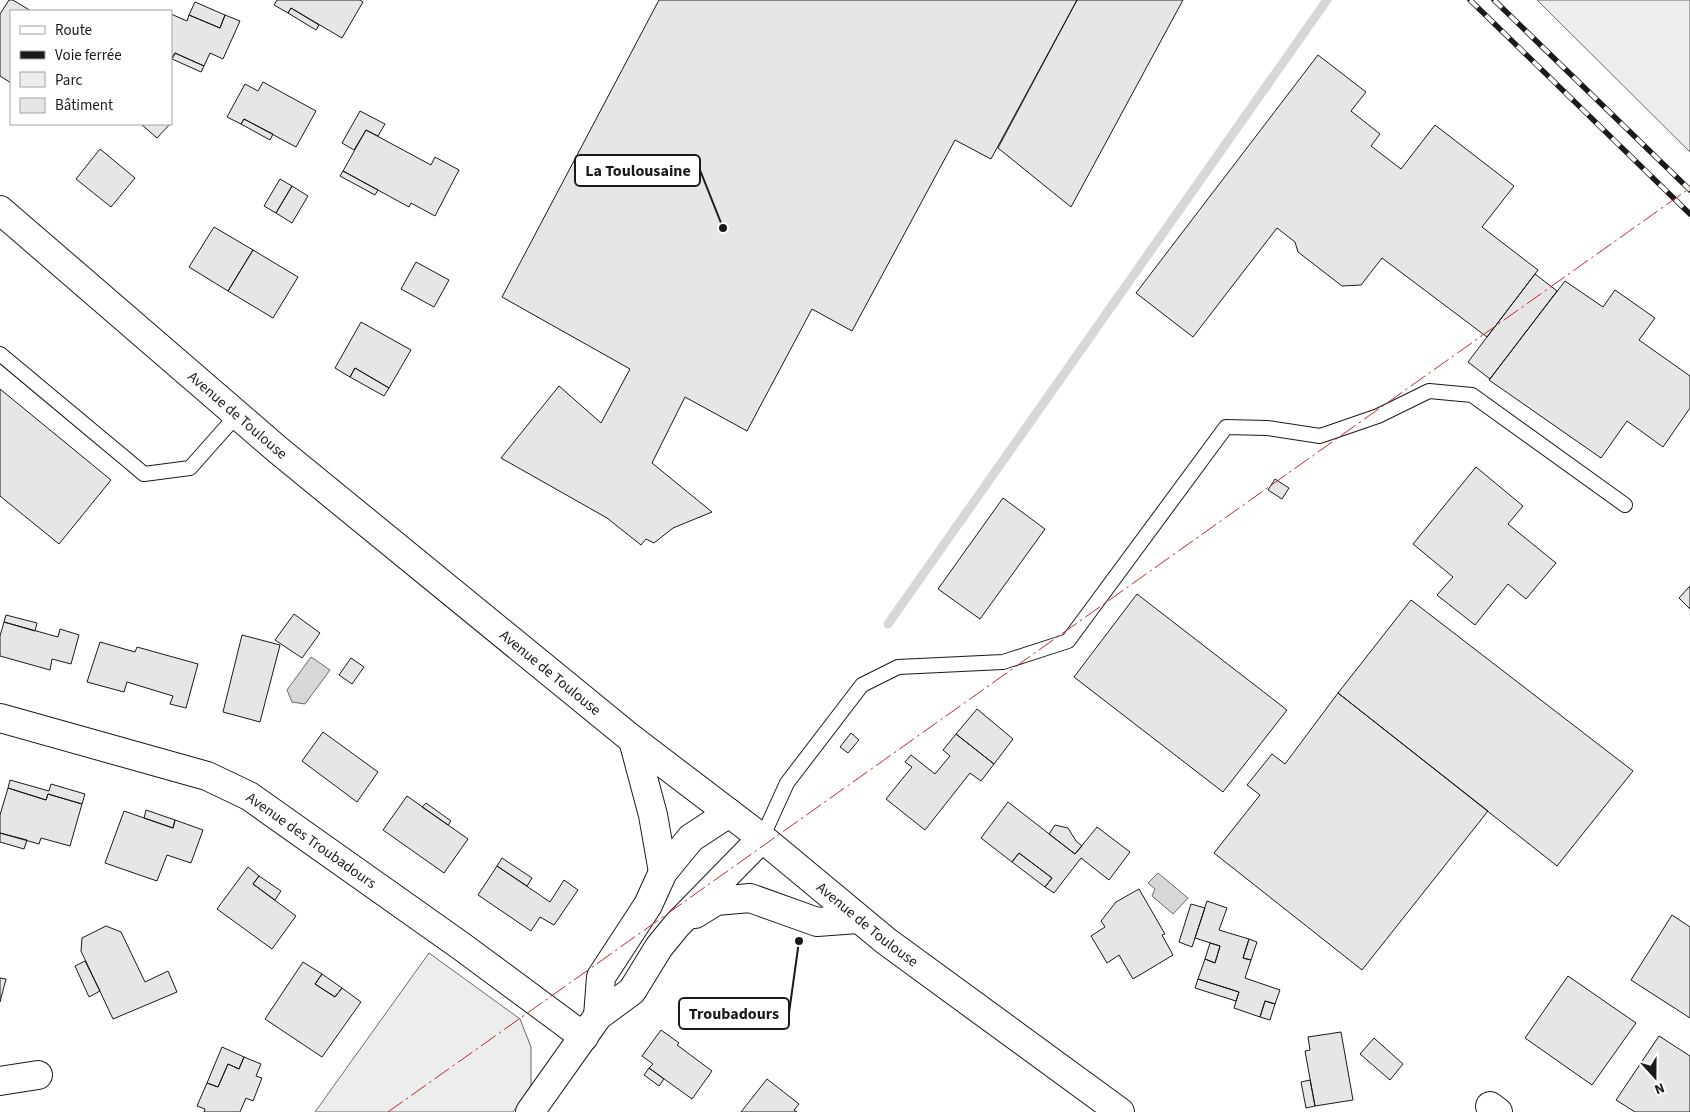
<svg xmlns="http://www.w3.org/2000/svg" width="1690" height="1112" font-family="'Source Sans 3',sans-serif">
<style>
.green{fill:#ededed;stroke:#6a6a6a}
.water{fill:#d7d7d7;stroke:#6a6a6a}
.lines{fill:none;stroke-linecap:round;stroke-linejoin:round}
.stream{stroke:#d7d7d7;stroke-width:9}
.building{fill:#e6e6e6;stroke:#1a1a1a}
.lane-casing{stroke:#1a1a1a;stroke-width:16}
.street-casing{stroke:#1a1a1a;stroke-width:30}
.secondary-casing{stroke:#1a1a1a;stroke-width:30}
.lane{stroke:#fff;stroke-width:14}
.street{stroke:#fff;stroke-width:28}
.secondary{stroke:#fff;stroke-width:28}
.rail-casing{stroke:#1a1a1a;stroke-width:5.5}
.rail{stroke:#fff;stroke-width:4;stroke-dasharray:11;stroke-linecap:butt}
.power{stroke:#c62828;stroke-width:1;stroke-dasharray:18 4 2.5 4;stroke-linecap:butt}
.labels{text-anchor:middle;stroke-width:4;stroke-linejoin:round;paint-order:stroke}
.street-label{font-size:15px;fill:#1a1a1a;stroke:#fff}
.leader{fill:none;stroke:#1a1a1a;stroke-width:2}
.callout-dot{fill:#1a1a1a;stroke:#fff;stroke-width:2}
.callout{fill:#fff;stroke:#1a1a1a;stroke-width:2}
.callout-label{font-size:16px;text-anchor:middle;font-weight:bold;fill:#1a1a1a}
</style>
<rect width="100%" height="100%" fill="#fff"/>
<path class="green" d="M1537 0H1690V152Z
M429 953 520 1019 531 1047V1088L513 1112H315Z"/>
<path class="water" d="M311 657 330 670 305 704 292 702 287 690Z
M1158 873 1188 898 1173 914 1152 896 1155 889 1148 883Z"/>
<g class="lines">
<path class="stream" d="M888 624 1327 0"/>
</g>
<path class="building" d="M9 0H13L31 11H11V83L0 76V14Z
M277 0H360L363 2 342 38 291 8 288 13 274 5Z
M659 0H1077L991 159 955 140 852 331 812 309 747 431 685 397 652 463 712 512 673 528 654 543 646 539 641 545 607 518 501 458 559 386 601 423 630 369 502 297Z
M1077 0H1183L1071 207 998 148Z
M195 2 225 15 220 28 189 15Z
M291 8 319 25 316 30 288 13Z
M171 14 187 21 189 15 220 28 225 15 240 21 223 59 210 53 204 66 175 53 171 59Z
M175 53 204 66 201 72 172 59Z
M1318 55 1366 92 1351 111 1380 134 1371 146 1401 169 1435 125 1514 186 1482 227 1538 270 1487 337 1382 258 1361 285 1342 286 1298 252 1295 242 1277 228 1193 337 1136 293Z
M263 82 316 111 296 147 244 119 241 124 227 117 245 84 258 91Z
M360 111 385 124 378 136 366 130 354 150 342 143Z
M244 119 273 134 270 140 241 124Z
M141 124H170L157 138Z
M366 130 431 165 435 157 459 170 435 216 411 203 409 207 343 171Z
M100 149 135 178 111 207 76 179Z
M343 171 378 190 375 195 340 176Z
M280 179 292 186 276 213 264 206Z
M292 186 308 196 292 223 276 213Z
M214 227 253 250 228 291 189 267Z
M253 250 298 277 273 318 228 291Z
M416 262 449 280 434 307 401 289Z
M1535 274 1557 291 1490 379 1468 362Z
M1565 281 1603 307 1615 290 1655 318 1639 340 1690 376V408L1663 447 1627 421 1601 458 1489 380Z
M361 322 411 350 389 388 355 368 350 377 335 368Z
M355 368 389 388 384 396 350 377Z
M0 389 111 480 59 544 0 496Z
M1476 467 1523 506 1508 524 1556 563 1526 599 1508 584 1475 625 1437 595 1453 577 1413 544Z
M1275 479 1289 488 1282 499 1268 490Z
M1003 498 1045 529 980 619 938 589Z
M1690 586V609L1679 598Z
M1137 594 1287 710 1223 792 1074 677Z
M1411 600 1633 771 1557 866 1338 693Z
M294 614 320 633 302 658 275 640Z
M6 615 37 623 35 631 4 622Z
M4 622 58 637 60 629 79 635 71 664 52 659 50 670 0 656V636Z
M242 635 280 645 260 722 223 712Z
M100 642 135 652 137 647 198 664 186 708 170 704 173 696 127 682 124 692 87 682Z
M351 658 364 667 352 684 339 675Z
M1338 693 1488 811 1362 970 1214 853 1260 795 1247 785 1272 754 1285 764Z
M977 709 1013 739 994 764 956 734Z
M323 732 378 772 357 802 302 761Z
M851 733 859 740 848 753 840 747Z
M956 734 994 764 981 781 970 773 925 830 886 799 912 767 905 762 911 755 935 774 950 756 943 750Z
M10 780 49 791 51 784 85 794 82 804 48 794 46 800 8 788Z
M8 788 46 800 48 794 82 804 70 846 41 838 39 844 0 833V815Z
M407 796 468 839 444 873 383 830Z
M1008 802 1075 854 1097 827 1130 852 1109 880 1081 858 1054 893 1045 887 1052 878 1019 853 1012 862 981 838Z
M426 803 451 821 448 825 422 807Z
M146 810 175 820 173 828 144 818Z
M124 811 173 828 175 820 203 830 191 863 167 855 157 881 105 863Z
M1055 825 1068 828 1076 841 1082 846 1075 854 1049 834Z
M0 833 27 840 24 849 0 842Z
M1019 853 1052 878 1045 887 1012 862Z
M502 858 532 878 527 886 497 866Z
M497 866 550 902 564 880 578 890 554 925 540 917 531 931 478 895Z
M248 867 259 876 253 884 296 916 272 949 217 909Z
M259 876 281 891 275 900 253 884Z
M1139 889 1165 934 1162 935 1173 955 1133 979 1119 955 1107 963 1091 936 1105 927 1101 921 1116 902Z
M1207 901 1227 908 1219 930 1249 939 1243 958 1251 960 1245 978 1280 990 1275 1004 1265 1001 1260 1017 1234 1008 1239 992 1198 979 1205 959 1215 963 1220 946 1195 938Z
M1191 904 1205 908 1192 947 1179 942Z
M1672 915 1690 927V1018L1631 980Z
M106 926 121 932 145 982 168 971 177 992 113 1019 81 951 82 938Z
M1249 939 1257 942 1251 960 1243 958Z
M1210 943 1220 946 1215 963 1205 959Z
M85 961 100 991 89 997 75 966Z
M303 962 322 974 315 984 335 997 342 988 361 1002 322 1057 265 1019Z
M322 974 342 988 335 997 315 984Z
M1568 976 1636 1023 1592 1085 1525 1038Z
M0 978 6 979 0 1002Z
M1198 979 1239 992 1236 1001 1195 988Z
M1265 1001 1275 1004 1270 1020 1260 1017Z
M661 1030 679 1043 677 1045 712 1071 692 1099 649 1068 653 1064 642 1056Z
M1341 1032 1353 1100 1315 1106 1305 1051 1310 1050 1308 1037Z
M1659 1036 1690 1056V1112H1635L1616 1100Z
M1374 1038 1403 1064 1390 1080 1360 1054Z
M222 1047 244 1057 239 1069 228 1064 218 1087 207 1083Z
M244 1057 261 1064 256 1076 262 1078 253 1101 246 1098 240 1112H204L205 1109 197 1106 207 1083 218 1087 228 1064 239 1069Z
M649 1068 664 1079 659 1086 644 1075Z
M767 1079 799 1104 794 1110 797 1112H741Z
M1310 1080 1315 1106 1306 1108 1301 1082Z"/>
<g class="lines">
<defs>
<path id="lane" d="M0 354 144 474 190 468 237 415
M762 838 787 783 862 685 898 667 1003 662 1068 641 1226 427 1267 428 1320 436 1378 416 1429 391 1472 395 1625 505"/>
<g id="street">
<path id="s1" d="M0 718 207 776 249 796 461 946 584 1037"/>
<path d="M0 1081 38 1075"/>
<path d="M1490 1106 1498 1112"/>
</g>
<g id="secondary">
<path id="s2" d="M0 210 278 450 633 740 762 838 886 941 1120 1112"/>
<path d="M633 740 653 815 663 872"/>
<path d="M695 914 716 901 750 898 817 922 858 919"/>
<path d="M598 1016 601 977 648 905 663 872 691 838 729 813"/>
<path d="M530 1112 598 1016 632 991 659 947 677 925 762 838"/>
</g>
</defs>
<use href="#lane" class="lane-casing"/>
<use href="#street" class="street-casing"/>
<use href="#secondary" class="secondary-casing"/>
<use href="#lane" class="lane"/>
<use href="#street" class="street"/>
<use href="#secondary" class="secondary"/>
<defs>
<path id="rail" d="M1470 0 1690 214
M1494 0 1690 190"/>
</defs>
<use href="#rail" class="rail-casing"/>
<use href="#rail" class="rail"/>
<path class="power" d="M388 1112 1690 188"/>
</g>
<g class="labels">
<g class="street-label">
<text dy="5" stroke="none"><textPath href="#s2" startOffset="314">Avenue de Toulouse</textPath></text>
<text dy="5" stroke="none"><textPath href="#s2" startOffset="719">Avenue de Toulouse</textPath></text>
<text dy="5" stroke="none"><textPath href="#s1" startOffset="338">Avenue des Troubadours</textPath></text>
<text dy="5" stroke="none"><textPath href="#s2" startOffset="1124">Avenue de Toulouse</textPath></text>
</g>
</g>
<path class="leader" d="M723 228L700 170M799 941L789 1013"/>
<g class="callout-dot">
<circle cx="723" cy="228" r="5"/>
<circle cx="799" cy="941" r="5"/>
</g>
<g class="callout">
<rect x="575" y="155" width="125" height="31" rx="5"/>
<rect x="679" y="998" width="110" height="31" rx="5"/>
</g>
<g class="callout-label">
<text x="638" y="176">La Toulousaine</text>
<text x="734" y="1019">Troubadours</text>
</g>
<rect x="10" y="10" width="162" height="115" fill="#ffffff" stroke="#a3a3a3"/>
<rect x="20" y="26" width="25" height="8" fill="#ffffff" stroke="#a3a3a3"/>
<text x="55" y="35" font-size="15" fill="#1a1a1a">Route</text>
<rect x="20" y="51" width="25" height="8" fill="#1a1a1a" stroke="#a3a3a3"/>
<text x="55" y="60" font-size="15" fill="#1a1a1a">Voie ferrée</text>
<rect x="20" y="72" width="25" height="15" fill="#ededed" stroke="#a3a3a3"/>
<text x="55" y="85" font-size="15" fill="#1a1a1a">Parc</text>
<rect x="20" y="98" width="25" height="15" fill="#e6e6e6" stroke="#a3a3a3"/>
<text x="55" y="110" font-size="15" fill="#1a1a1a">Bâtiment</text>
<g transform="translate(1655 1077) rotate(159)" stroke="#ffffff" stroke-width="4" paint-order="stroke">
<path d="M0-4L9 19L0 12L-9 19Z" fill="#1a1a1a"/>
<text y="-8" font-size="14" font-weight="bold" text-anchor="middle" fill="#1a1a1a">N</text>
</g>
</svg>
